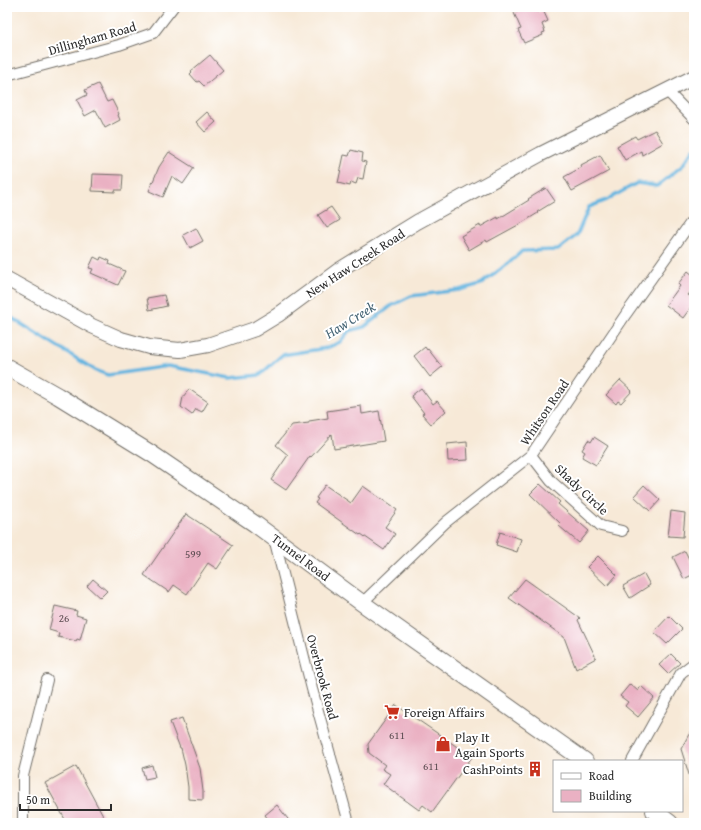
<svg xmlns="http://www.w3.org/2000/svg" width="701" height="830" font-family="'Gentium Book Plus',serif">
<style>
.lines{fill:none;stroke-linecap:round;stroke-linejoin:round}
.stream{stroke:#65b5e0;stroke-width:3.5}
.building{fill:#eab1c3}
.street-casing{stroke:#726e67;stroke-width:12}
.secondary-casing{stroke:#726e67;stroke-width:16}
.primary-casing{stroke:#726e67;stroke-width:18}
.street{stroke:#fff;stroke-width:10}
.secondary{stroke:#fff;stroke-width:14}
.primary{stroke:#fff;stroke-width:16}
.labels{text-anchor:middle;stroke-width:4;stroke-linejoin:round;paint-order:stroke}
.number-label{font-size:11px;fill:#5b4c51}
.street-label{font-size:13px;fill:#2b2b2b;stroke:#fff}
.poi-label{font-size:13px;fill:#2b2b2b;stroke:#fff;text-anchor:start}
.water-label{font-size:14px;font-style:italic;fill:#426273;stroke:#fff}
</style>
<rect width="100%" height="100%" fill="#fff"/>
<filter id="ink" filterUnits="userSpaceOnUse"><feTurbulence type="fractalNoise" baseFrequency=".025" numOctaves="2"/><feDisplacementMap in="SourceGraphic" scale="8" xChannelSelector="R" yChannelSelector="G"/><feConvolveMatrix kernelMatrix="1 2 1 2 8 2 1 2 1" color-interpolation-filters="sRGB"/></filter>
<filter id="wash" filterUnits="userSpaceOnUse"><feTurbulence type="fractalNoise" baseFrequency=".012" numOctaves="4" result="noise"/><feDisplacementMap in="SourceGraphic" scale="16" xChannelSelector="R" yChannelSelector="G"/><feGaussianBlur stdDeviation="0.9" result="paint"/><feColorMatrix in="noise" values="0 0 0 0 0 0 0 0 0 0 0 0 0 0 0 0 0 1.4 0 .05"/><feComposite in="paint" operator="in"/></filter>
<g filter="url(#wash)">
<rect width="100%" height="100%" fill="#f7e9d7"/>
<g class="lines">
<path class="stream" d="M7 315 95 370 108 375 168 366 230 378 260 375 282 355 327 348 340 342 349 331 364 327 391 306 411 296 459 290 481 284 509 263 522 251 558 250 577 235 589 207 607 200 637 183 657 186 682 166 694 149"/>
</g>
<g id="blocks">
<path class="building" d="M517 7H536L538 12 543 10 548 21 542 24 545 32 542 33 543 35 524 43 518 30 521 29 514 13 518 11Z
M210 55 223 70 204 86 199 81 197 82 190 74 192 72 191 71Z
M98 84 107 102 112 100 119 114 118 115 120 120 105 128 96 110 85 116 77 100 87 95 85 90Z
M207 112 216 122 205 132 196 122Z
M655 130 663 143 642 155 641 151 625 160 617 146 635 136 637 139Z
M351 150 363 153 362 161 366 162 363 179 358 178 356 184 351 182 350 186 338 183 344 155 349 156Z
M169 152 194 168 183 184 172 176 163 197 149 191 159 167Z
M600 155 609 171 572 191 564 177 582 167 581 165Z
M93 174 123 175 122 190H115V192L92 191Z
M546 188 555 201 537 212 538 213 520 224 487 242 486 240 469 250 461 236 480 225V227L498 217V219L529 200 528 199Z
M331 207 340 220 327 228 318 215Z
M196 228 203 241 190 248 183 235Z
M94 257 100 260 101 257 110 261 109 264 125 271 118 285 91 273 93 269 89 268Z
M688 271 694 276V288L688 295 694 299V303L683 318 666 305 680 286 678 284Z
M164 295 167 306 149 310 147 298Z
M425 347 427 350 428 349 442 367 430 377 414 356Z
M620 380 632 391 621 403 618 401 616 404 606 395Z
M421 388 433 404 437 401 446 411 431 424 422 414 424 413 411 396Z
M189 389 208 402 202 412 196 409 192 415 181 407 183 397Z
M361 406 362 414 379 411 384 441 334 449 332 434 311 457 310 456 286 490 271 480 288 455 276 445 292 425 309 423V421L328 418 327 411Z
M594 437 608 446 596 465 582 457 585 452 582 450 588 440 591 442Z
M467 442 468 460 448 461 447 444Z
M540 484 560 502 558 504 589 531 579 543 559 526 561 524 530 494Z
M325 485 351 503 363 486 397 510 385 527 395 534 384 550 361 534 360 535 315 503 318 499 316 498Z
M644 485 660 500 650 511 634 496Z
M671 511 685 513 683 537 668 536Z
M186 514 233 545 217 569 208 563 187 594 174 585 169 592 144 575Z
M500 532 521 539 517 552 496 545Z
M685 551 694 569V574L684 579 673 557Z
M598 556 617 575 607 586 587 567Z
M644 574 650 585 630 598 623 586Z
M93 579 107 591 100 598 87 586Z
M525 579 580 618 578 620 596 658 576 669 564 637 509 598Z
M55 606 77 611 76 615 86 618 80 640 77 639 76 641 58 637 59 633 49 630Z
M669 616 682 629 667 644 654 632Z
M671 654 680 663 668 674 659 665Z
M630 684 638 691 641 686 654 698 638 717 625 706 628 702 620 696Z
M396 705 472 757 432 812 423 805 419 810 383 784 390 774 382 769 385 765 369 753 368 744Z
M182 718 200 768 203 791V800L188 799V787L185 765 181 748H180L170 722Z
M694 725V784H692L681 749Z
M152 765 155 777 145 779 142 768Z
M76 766 103 816 98 823H67L45 783Z
M277 805 291 823H271L265 815Z"/>
</g>
</g>
<g filter="url(#ink)">
<use href="#blocks" fill-opacity="0" stroke="#726e67" stroke-width="1"/>
<g class="lines">
<defs>
<path id="street" d="M7 75 119 45 153 33 173 7
M667 91 694 119
M531 455 551 481 601 526 622 531
M274 538 312 689 349 823
M362 603 446 522 531 455 626 314 694 218
M632 761 681 673 694 663
M23 823V776L47 680"/>
<path id="secondary" d="M7 279 92 326 121 339 149 347 180 350 208 345 255 329 278 315 339 270 417 222 541 154 694 77"/>
<path id="primary" d="M7 367 58 396 152 454 255 524 362 603 585 761
M654 811 670 823"/>
</defs>
<use href="#street" class="street-casing"/>
<use href="#secondary" class="secondary-casing"/>
<use href="#primary" class="primary-casing"/>
<use href="#street" class="street"/>
<use href="#secondary" class="secondary"/>
<use href="#primary" class="primary"/>
</g>
</g>
<defs>
<symbol id="supermarket-bare" viewBox="-9 -9 18 18"><path d="M-6-5.5h2.5l.6 2H6L4.5 2H-2.5L-4.4-4H-6ZM-1.5 3.2a1.3 1.3 0 1 0 .1 0ZM3 3.2a1.3 1.3 0 1 0 .1 0Z" fill="#c8321e" stroke="#fff" stroke-width="2.5" paint-order="stroke"/></symbol>
<symbol id="shop-bare" viewBox="-9 -9 18 18"><path d="M-5-2.5h2.3a2.7 3.5 0 0 1 5.4 0H5L5.5 6h-11ZM-1.5-2.5h3a1.5 2.3 0 0 0-3 0Z" fill="#c8321e" stroke="#fff" stroke-width="2.5" paint-order="stroke"/></symbol>
<symbol id="building-bare" viewBox="-9 -9 18 18"><path d="M-4-6H4V6H1V3H-1V6H-4ZM-2.5-4.3h1.7v1.8h-1.7ZM.8-4.3h1.7v1.8H.8ZM-2.5-1h1.7V.8h-1.7ZM.8-1h1.7V.8H.8Z" fill="#c8321e" stroke="#fff" stroke-width="2.5" paint-order="stroke"/></symbol>
</defs>
<g fill-rule="evenodd">
<use href="#supermarket-bare" x="381" y="701" width="22" height="22"/>
<use href="#shop-bare" x="432" y="733" width="22" height="22"/>
<use href="#building-bare" x="524" y="758" width="22" height="22"/>
</g>
<g class="labels">
<g class="number-label">
<text x="193" y="558">599</text>
<text x="64" y="622">26</text>
<text x="397" y="739">611</text>
<text x="431" y="770">611</text>
</g>
<g class="street-label">
<text transform="translate(92 38) rotate(-16)" y="5">Dillingham Road</text>
<text transform="translate(355 263) rotate(-33)" y="5">New Haw Creek Road</text>
<text transform="translate(544 412) rotate(-56)" y="5">Whitson Road</text>
<text transform="translate(582 489) rotate(43)" y="5">Shady Circle</text>
<text transform="translate(301 557) rotate(37)" y="5">Tunnel Road</text>
<text transform="translate(323 677) rotate(75)" y="5">Overbrook Road</text>
</g>
<g class="poi-label">
<text x="404" y="717">Foreign Affairs</text>
<text x="455" y="742">Play It<tspan x="455" dy="15">Again Sports</tspan></text>
<text x="523" y="774" text-anchor="end">CashPoints</text>
</g>
<g class="water-label">
<text transform="translate(350 320) rotate(-32)" y="5">Haw Creek</text>
</g>
</g>
<rect width="701" height="830" fill="none" stroke="#fff" stroke-width="24"/>
<rect x="553" y="760" width="130" height="52" fill="#ffffff" stroke="#aaaaaa"/>
<rect x="561" y="773" width="20" height="6" fill="#ffffff" stroke="#aaaaaa"/>
<text x="589" y="780" font-size="12" fill="#2b2b2b">Road</text>
<rect x="561" y="790" width="20" height="12" fill="#eab1c3" stroke="#aaaaaa"/>
<text x="589" y="800" font-size="12" fill="#2b2b2b">Building</text>
<path d="M20 804v6h91v-6" fill="none" stroke="#2b2b2b" stroke-width="2"/>
<text x="26" y="804" font-size="12" fill="#2b2b2b" stroke="#ffffff" stroke-width="3" paint-order="stroke">50 m</text>
</svg>
